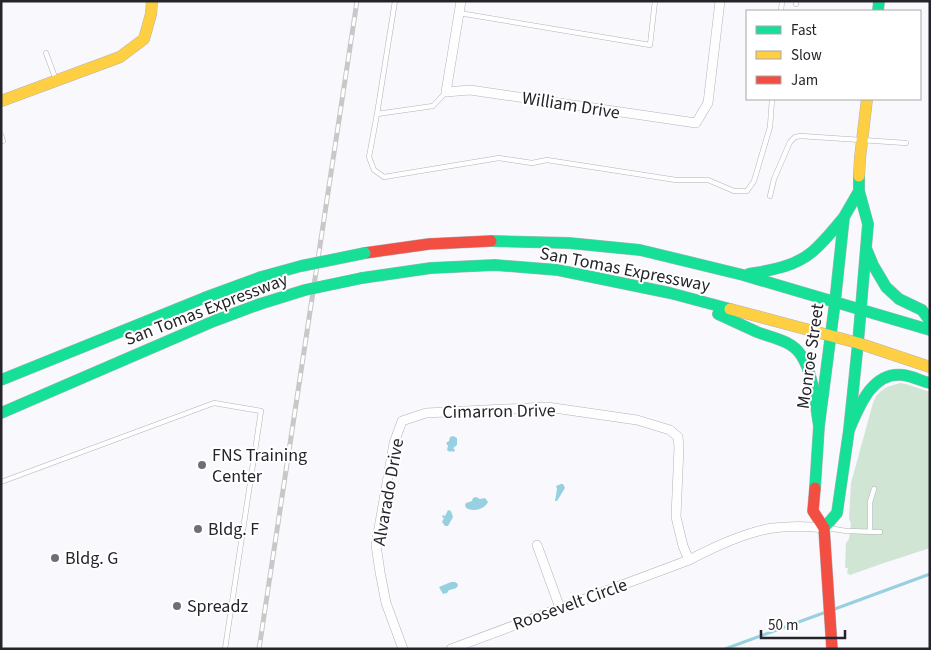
<svg xmlns="http://www.w3.org/2000/svg" width="931" height="650" font-family="'Source Sans 3',sans-serif">
<style>
.green{fill:#d1e5d4}
.water{fill:#97d0e0}
.lines{fill:none;stroke-linecap:round;stroke-linejoin:round}
.stream{stroke:#97d0e0;stroke-width:3}
.lane-casing{stroke:#b4b3b8;stroke-width:5.5}
.street-casing{stroke:#b4b3b8;stroke-width:10}
.fast-casing{stroke:#b4b3b8;stroke-width:12}
.slow-casing{stroke:#b4b3b8;stroke-width:12}
.jam-casing{stroke:#b4b3b8;stroke-width:12}
.lane{stroke:#fefeff;stroke-width:4.5}
.street{stroke:#fefeff;stroke-width:9}
.fast{stroke:#16e098;stroke-width:11}
.slow{stroke:#ffcf43;stroke-width:11}
.jam{stroke:#f24e42;stroke-width:11}
.rail-casing{stroke:#c8c8c9;stroke-width:5}
.rail{stroke:#fff;stroke-width:3;stroke-dasharray:9;stroke-linecap:butt}
.fast-bridge-casing{stroke:#b4b3b8;stroke-width:12;stroke-linecap:butt}
.fast-bridge{stroke:#16e098;stroke-width:11}
.poi-dot{fill:#6f6e74;stroke:#fff;stroke-width:2}
.labels{text-anchor:middle;stroke-width:4;stroke-linejoin:round;paint-order:stroke}
.street-label{font-size:18px;fill:#25242b;stroke:#fff}
.poi-label{font-size:18px;fill:#25242b;stroke:#fff;text-anchor:start}
</style>
<rect width="100%" height="100%" fill="#f8f8fd"/>
<path class="green" d="M900 383 906 384 930 392V548L881 564 850 575 847 573 848 568H845L846 543 849 539 851 523 849 519 851 483 873 403 876 396 881 391 887 387Z"/>
<path class="water" d="M453 436 457 438V445L453 448 455 450 454 452 451 451 450 452 447 450 448 446 446 443 449 441 450 437Z
M561 484H563L565 488 557 501H555L557 489 556 486Z
M476 497 480 499 485 498 488 502C484 510 473 512 466 508L465 505 466 503 472 501 473 498Z
M448 510 451 511 453 517 448 526H445L442 522 444 518 442 517 443 515 445 516Z
M451 582H455L458 584C458 589 453 589 449 590L447 593 443 594 439 587Z"/>
<g class="lines">
<path class="stream" d="M832 610 930 574
M725 649 826 612"/>
<defs>
<path id="lane" d="M796 4V1
M781 11 782 1
M459 13 650 45 655 1
M46 53 56 80
M446 92 433 106 377 114 369 157 374 170 384 177 499 158 532 163 547 160 676 180H708L734 191H747L754 181 770 127 772 99
M377 114 395 1
M1 135 3 141
M770 196 774 179 790 142 795 137 801 136 906 143
M1 482 214 403 261 411 225 649
M828 528 846 531 880 532
M870 531V502L874 489"/>
<path id="street" d="M461 1 446 92 470 90 696 123 708 103 720 1
M537 545 560 608
M403 649 386 603 380 572 376 545 394 443 402 421 426 413 547 407 637 420 670 430 678 437 679 447 676 517 683 546 689 560
M451 649 689 560C714 547 745 532 773 528 790 526 807 526 824 528"/>
<path id="fast" d="M878 11 879 1
M491 241 569 243 640 250 743 275 930 330
M866 248 873 265 886 287 899 299 922 310 930 321
M749 274C771 270 794 267 812 252 824 242 834 229 844 217
M362 278 431 268 495 265 558 270 670 293 730 309
M718 314C731 320 744 326 757 332 772 338 791 340 801 355 814 375 815 403 819 426
M1 380 204 298 261 277
M1 413 214 321 260 304
M849 430C859 407 872 371 903 375 912 376 921 381 930 383
M815 488 819 426 835 302 844 217 859 191
M824 528 837 513 849 430 858 343 868 224 859 191V176"/>
<path id="slow" d="M1 101 120 57 144 39 151 14 152 1
M859 176 860 158 867 99
M730 309 858 343 930 367"/>
<path id="jam" d="M365 253 429 244 491 241
M815 488 813 511 824 528 832 649"/>
</defs>
<use href="#lane" class="lane-casing"/>
<use href="#street" class="street-casing"/>
<use href="#fast" class="fast-casing"/>
<use href="#slow" class="slow-casing"/>
<use href="#jam" class="jam-casing"/>
<use href="#lane" class="lane"/>
<use href="#street" class="street"/>
<use href="#fast" class="fast"/>
<use href="#slow" class="slow"/>
<use href="#jam" class="jam"/>
<defs>
<path id="rail" d="M259 649 357 1"/>
</defs>
<use href="#rail" class="rail-casing"/>
<use href="#rail" class="rail"/>
<defs>
<path id="fast-bridge" d="M261 277 301 266 365 253
M260 304 305 290 362 278"/>
</defs>
<use href="#fast-bridge" class="fast-bridge-casing"/>
<use href="#fast-bridge" class="fast-bridge"/>
</g>
<g class="poi-dot">
<circle cx="202" cy="465" r="5"/>
<circle cx="198" cy="529" r="5"/>
<circle cx="55" cy="558" r="5"/>
<circle cx="177" cy="606" r="5"/>
</g>
<g class="labels">
<g class="street-label">
<text transform="translate(571 105) rotate(9)" y="6">William Drive</text>
<text transform="translate(625 269) rotate(11)" y="6">San Tomas Expressway</text>
<text transform="translate(206 309) rotate(-21)" y="6">San Tomas Expressway</text>
<text transform="translate(810 356) rotate(-82)" y="6">Monroe Street</text>
<text transform="translate(499 411) rotate(-1)" y="6">Cimarron Drive</text>
<text transform="translate(388 492) rotate(-80)" y="6">Alvarado Drive</text>
<text transform="translate(570 604) rotate(-20)" y="6">Roosevelt Circle</text>
</g>
<g class="poi-label">
<text x="212" y="461">FNS Training<tspan x="212" dy="21">Center</tspan></text>
<text x="208" y="535">Bldg. F</text>
<text x="65" y="564">Bldg. G</text>
<text x="187" y="612">Spreadz</text>
</g>
</g>
<rect width="931" height="650" fill="none" stroke="#25242b" stroke-width="5"/>
<rect x="746" y="10" width="175" height="90" fill="#ffffff" stroke="#a8a7aa"/>
<rect x="756" y="26" width="25" height="8" fill="#16e098" stroke="#a8a7aa"/>
<text x="791" y="35" font-size="15" fill="#25242b">Fast</text>
<rect x="756" y="51" width="25" height="8" fill="#ffcf43" stroke="#a8a7aa"/>
<text x="791" y="60" font-size="15" fill="#25242b">Slow</text>
<rect x="756" y="76" width="25" height="8" fill="#f24e42" stroke="#a8a7aa"/>
<text x="791" y="85" font-size="15" fill="#25242b">Jam</text>
<path d="M761 630v8h84v-8" fill="none" stroke="#25242b" stroke-width="2.5"/>
<text x="768" y="630" font-size="15" fill="#25242b" stroke="#ffffff" stroke-width="4" paint-order="stroke">50 m</text>
</svg>
